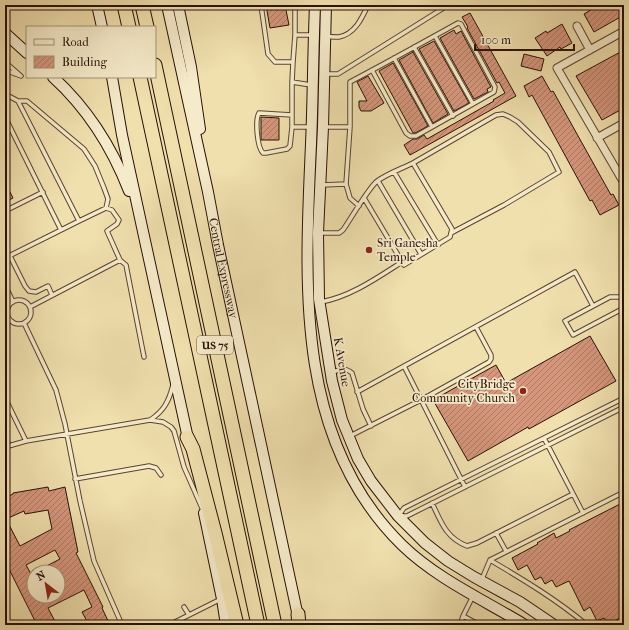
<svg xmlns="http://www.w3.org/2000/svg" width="629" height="630" font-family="'IM FELL French Canon',serif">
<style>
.building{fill:url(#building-hatch);stroke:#291005;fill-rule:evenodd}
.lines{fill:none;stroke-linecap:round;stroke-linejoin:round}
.lane-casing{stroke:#5b442f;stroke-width:5.5}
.street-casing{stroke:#5b442f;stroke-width:9}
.secondary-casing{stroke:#291005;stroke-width:12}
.highway-casing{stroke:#291005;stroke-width:15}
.lane{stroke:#f5ebca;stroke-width:3.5}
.street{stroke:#f5ebca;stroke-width:7}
.secondary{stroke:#f5ebca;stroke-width:10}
.highway{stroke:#f0e0ae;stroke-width:13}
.poi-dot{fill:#8f2418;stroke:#f5ebca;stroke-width:1.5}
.labels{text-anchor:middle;stroke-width:3.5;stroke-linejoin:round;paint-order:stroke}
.shield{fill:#f5ebca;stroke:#665240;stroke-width:1}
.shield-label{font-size:11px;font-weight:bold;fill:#291005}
.poi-label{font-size:12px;fill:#291005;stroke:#f5ebca;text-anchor:start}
.street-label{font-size:12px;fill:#291005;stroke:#f5ebca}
</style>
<defs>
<pattern id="building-hatch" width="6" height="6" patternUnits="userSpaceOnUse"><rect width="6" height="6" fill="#d5967c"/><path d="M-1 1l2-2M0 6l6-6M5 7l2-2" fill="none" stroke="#ad7964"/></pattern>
</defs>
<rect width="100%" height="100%" fill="#f0e0ae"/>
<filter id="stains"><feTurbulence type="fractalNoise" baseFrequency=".005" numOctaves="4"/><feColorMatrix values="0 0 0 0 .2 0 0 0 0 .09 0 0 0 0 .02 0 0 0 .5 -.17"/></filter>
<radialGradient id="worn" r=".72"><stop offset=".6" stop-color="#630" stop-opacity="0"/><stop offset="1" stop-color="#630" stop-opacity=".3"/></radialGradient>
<path class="building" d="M266 5H285L289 25 270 28Z
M599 5H624V15L594 32 584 14Z
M470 13 516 96 410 155 404 145 413 139H417L424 135 427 139 494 101 493 100 505 93 499 82 497 83 467 28 468 27 462 17Z
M562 24 572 43 561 49 560 47 547 56 535 38 546 31 547 33Z
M454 30 456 34 461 31 491 87 487 89 488 92 474 99 440 38Z
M434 41 469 103 454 111 419 49Z
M624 50V108L602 120 576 76Z
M413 52 448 114 433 123 399 60Z
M524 54 544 59 541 71 521 66Z
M393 63 428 126 415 133H413L379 71Z
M368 76 384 103 371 111H361L359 107V101H367L357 82Z
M542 76 551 92 553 91 611 195 613 194 619 205 600 215 592 200 590 201 532 95 529 97 524 86Z
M261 117 279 118V140H261Z
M5 182 13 198 5 202Z
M590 336 616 381 529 429 528 427 468 461 433 400 496 365 506 383Z
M48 487 49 491 65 487 78 552 76 553 103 607 102 608 110 625H89L82 612 92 607 84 590 48 608 57 625H28L35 621 5 561V498L13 494V493ZM48 510 52 529 20 546 6 519 24 511 25 514ZM55 550 60 559 35 572H58V596H34V572L31 574 26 565Z
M624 502V616L608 624 604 618 597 621 590 607 584 611 569 581 556 587 552 580 545 584 541 577 535 580 527 565 518 570 512 558 538 544 537 543 554 533 556 538 570 531 569 530Z"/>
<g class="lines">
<defs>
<path id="lane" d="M261 5 268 54 275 62H293L295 35H314
M295 35V5
M326 36C330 37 335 37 339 37 355 34 362 18 368 5
M435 36 473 104
M414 47 453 116
M394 58 432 127
M5 62 21 76 5 70
M293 62 292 82 311 85
M326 74H338L442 9 445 5
M292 82V127H310
M5 94 18 101 79 221 5 258
M18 101H27L84 149 95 166 104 188 108 199 106 208
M292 115 259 113C255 120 257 147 263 153H266L287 149 290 146 292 127
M5 117 61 230
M324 127H350V82C386 63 422 43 458 23L461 24 495 87 494 92 416 136H410L406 133 372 70
M413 163 496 115 503 114 510 117 518 122 549 152 559 172 504 205 451 233
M394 172 438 245
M378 181 421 254
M346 184 350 198 359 206
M322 185 346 184 350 127
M5 211 43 192
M319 233H339L343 230C352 217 366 192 376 182 386 174 401 169 413 163L452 229 450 237 404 265 364 198
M10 256 25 286 29 291 36 292 48 286 52 295
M120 260 126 265 144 357
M5 285 13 302
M624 299 620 297H610L565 321 573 335 624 308
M7 312a12 12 0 1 1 24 0a12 12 0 1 1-24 0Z
M321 302C350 297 377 278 402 262
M30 307 120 260 107 231 117 224 119 220 112 210 106 208 79 221
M24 323 56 390 65 424 80 501 94 561 122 625
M404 366 465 487
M332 372C340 370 345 367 352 373L363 409 371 426
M357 392 575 272 593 306
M5 398 26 441 150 420 163 422 171 427 174 431 184 467 202 508
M150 420C164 411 169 401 173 385
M5 435 9 446
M350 436 421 400 489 362 491 359V355L476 327
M544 438 583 513
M5 447 26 441
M75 479 149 466 156 468 161 475
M432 503C441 522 446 538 467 546L477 543 573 494
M399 515 404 508 624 398
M401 516H407L624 407
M496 533 506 551
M490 560C524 580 557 600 587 625
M482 579 490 560 624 492
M184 607 189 615
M463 616 480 625
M169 625 221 599
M460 625 463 616 473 596"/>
<path id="street" d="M577 26 590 50
M624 31 557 68 624 183
M597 138 624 123"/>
<g id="secondary">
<path d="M97 5 102 27"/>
<path id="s1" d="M167 5 208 192 218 245 299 621"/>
<path d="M178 5 191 67 200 129"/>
<path d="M315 5C313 51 313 98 311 144 305 283 294 439 402 545 437 579 484 600 525 625"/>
<path d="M326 5 323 127 318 233 319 299 332 381 342 420 358 459 371 481 398 516 425 543 448 561 474 577 520 602 554 625"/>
<path d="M5 33 27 53"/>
<path d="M53 77C88 109 112 147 129 191"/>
<path d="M112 77 122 135 189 443"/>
<path d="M204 513 222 599 226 625"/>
</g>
<path id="highway" d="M124 5 129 27
M142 5 147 27
M155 65 275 625
M140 77 258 625
M187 437 193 449 215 533 237 625
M298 614 299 625"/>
</defs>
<use href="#lane" class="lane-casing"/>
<use href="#street" class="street-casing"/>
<use href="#secondary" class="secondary-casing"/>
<use href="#highway" class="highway-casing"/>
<use href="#lane" class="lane"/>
<use href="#street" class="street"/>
<use href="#secondary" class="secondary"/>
<use href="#highway" class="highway"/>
</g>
<g class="poi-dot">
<circle cx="369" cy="250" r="4"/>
<circle cx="523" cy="391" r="4"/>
</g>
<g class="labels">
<rect class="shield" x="197" y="336" width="36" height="18" rx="3"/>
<g class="shield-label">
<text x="215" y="349">US 75</text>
</g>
<g class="poi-label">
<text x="377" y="247">Sri Ganesha<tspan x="377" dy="14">Temple</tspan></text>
<text x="515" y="388" text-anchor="end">CityBridge<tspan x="515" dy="14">Community Church</tspan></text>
</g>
<g class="street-label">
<text dy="4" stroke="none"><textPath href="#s1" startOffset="269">Central Expressway</textPath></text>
<text transform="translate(342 362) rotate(80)" y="4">K Avenue</text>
</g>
</g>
<rect width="629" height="630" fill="none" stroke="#f0e0ae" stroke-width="20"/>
<rect x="6" y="6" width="617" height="618" fill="none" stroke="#291005" stroke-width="2"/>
<rect x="10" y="10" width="609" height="610" fill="none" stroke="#291005"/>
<rect x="26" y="26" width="130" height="52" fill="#f5ebca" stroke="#a3937b"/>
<rect x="34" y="39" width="20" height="6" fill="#f5ebca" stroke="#a3937b"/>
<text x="62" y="46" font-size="12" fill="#291005">Road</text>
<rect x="34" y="56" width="20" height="12" fill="url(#building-hatch)" stroke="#a3937b"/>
<text x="62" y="66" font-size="12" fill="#291005">Building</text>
<g transform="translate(46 584) rotate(329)"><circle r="19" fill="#f5ebca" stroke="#a3937b"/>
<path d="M0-3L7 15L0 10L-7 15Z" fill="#8f2418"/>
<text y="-6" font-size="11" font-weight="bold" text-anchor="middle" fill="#291005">N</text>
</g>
<path d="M475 44v6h99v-6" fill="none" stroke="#291005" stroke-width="2"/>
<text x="481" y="44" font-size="12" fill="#291005" stroke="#f5ebca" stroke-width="3" paint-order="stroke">100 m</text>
<rect width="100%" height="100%" filter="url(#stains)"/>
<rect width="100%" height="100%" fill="url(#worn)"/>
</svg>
